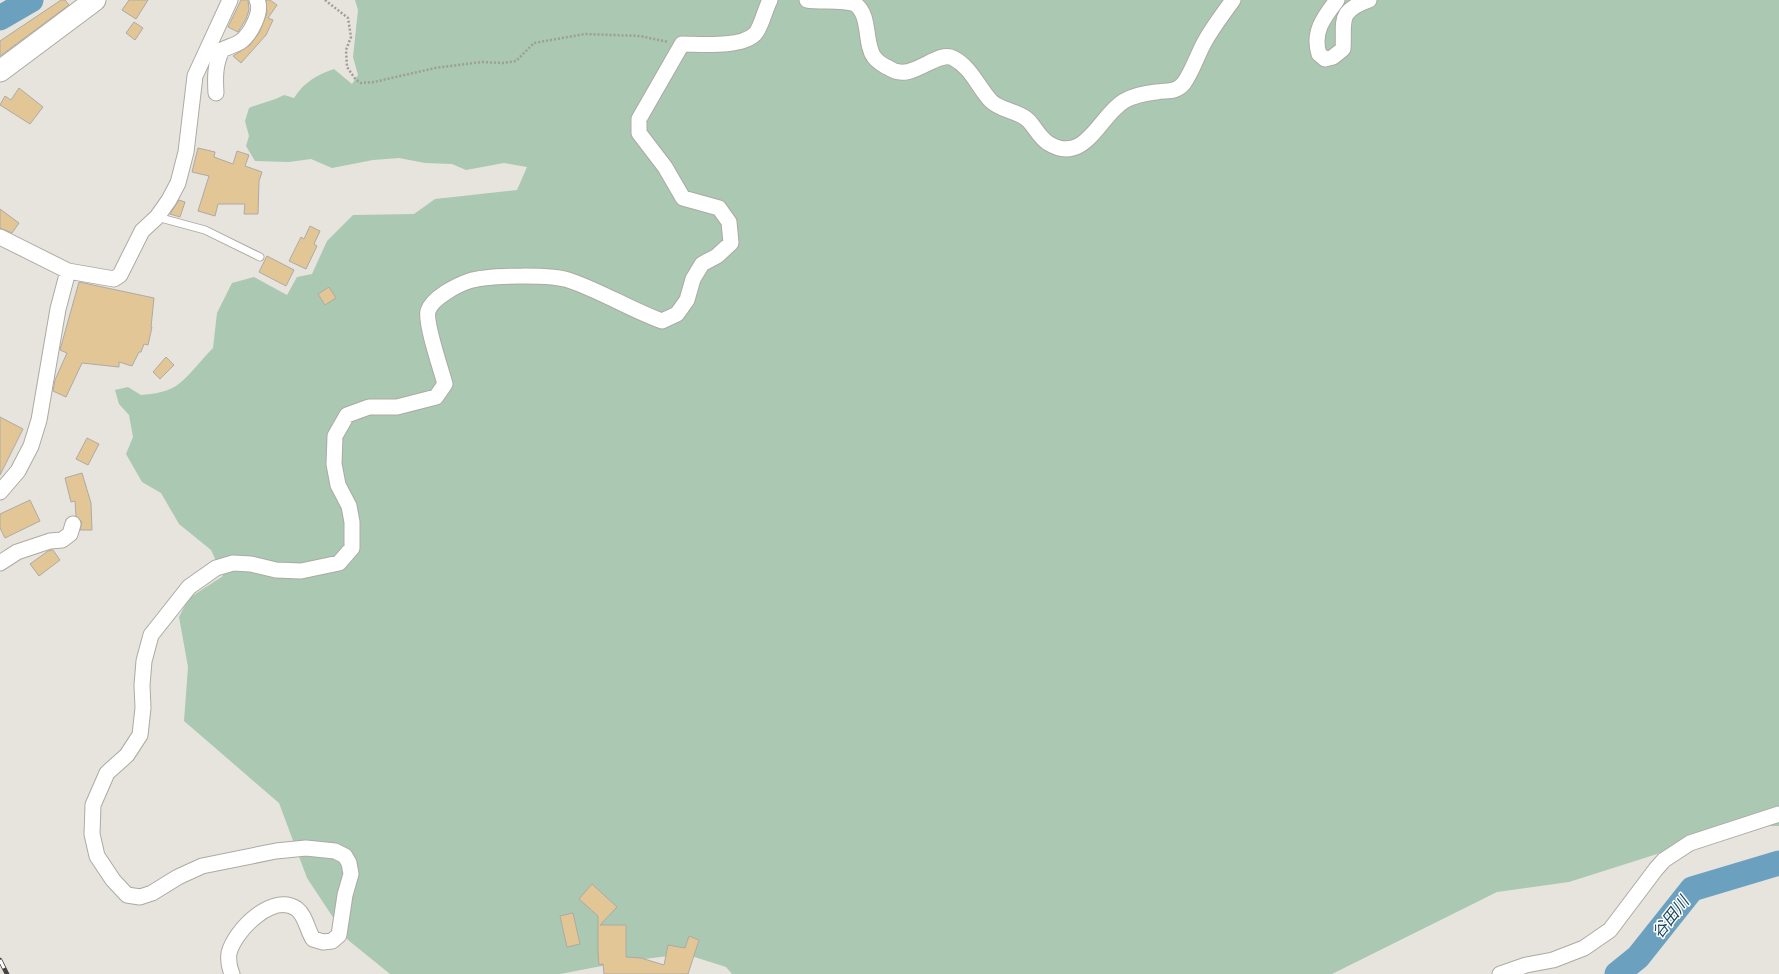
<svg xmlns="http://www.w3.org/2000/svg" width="1779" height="974" font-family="'Alegreya Sans','Noto Sans JP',sans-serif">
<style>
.green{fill:#aac8b2}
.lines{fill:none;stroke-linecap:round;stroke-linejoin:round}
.river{stroke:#6ba1be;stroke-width:25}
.building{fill:#e3c696;stroke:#adaaa5}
.lane-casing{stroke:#adaaa4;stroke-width:9}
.street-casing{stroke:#adaaa4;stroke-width:17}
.secondary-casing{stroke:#adaaa4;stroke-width:23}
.path{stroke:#a09d99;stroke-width:2.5;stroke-dasharray:2 2;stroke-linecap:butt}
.lane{stroke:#fff;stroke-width:7}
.street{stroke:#fff;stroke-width:15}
.secondary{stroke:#fff;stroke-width:21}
.rail-casing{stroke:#464442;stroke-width:4.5}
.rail{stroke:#fff;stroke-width:3;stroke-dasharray:9;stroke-linecap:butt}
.labels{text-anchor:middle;stroke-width:3;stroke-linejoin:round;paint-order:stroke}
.water-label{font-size:16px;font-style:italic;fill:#1a475c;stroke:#fff}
</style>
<rect width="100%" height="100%" fill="#e7e4de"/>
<path class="green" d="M355 0H1779V826H1768L1676 848 1569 882 1497 892 1332 974H732L726 967 685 954 628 961 560 974H390L348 940 307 878 279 803 184 721 188 667 179 617 189 598 223 576 211 550 179 524 161 493 142 482 126 454 133 437 129 415 119 404 115 390 128 387 141 395C153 394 170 392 180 383 191 374 202 359 213 348L217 313 232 283 254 277 287 295 297 277 312 274 327 241 353 215 414 214 435 199 517 190 527 167 504 163 466 170 452 164 425 163 399 158 373 160 332 168 311 159 289 162 255 161 246 146 249 136 245 121 249 108C261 103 273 101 284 95L294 98C304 82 317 75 334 69L352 84 358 75 353 57 358 10Z"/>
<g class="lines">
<path class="river" d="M0 18 31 0
M1617 974 1638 957 1692 889 1779 863"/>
</g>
<path class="building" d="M61 0H65L69 5 0 56V41Z
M129 0H148L136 19 122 10Z
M241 0H248L249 10 246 19 238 32 228 27Z
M266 0H270L277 5 268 18 273 20 266 35 241 63 233 56 250 45 259 33 267 13Z
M134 22 143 28 135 40 126 33Z
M19 88 43 107 30 124 0 105 5 96 11 100Z
M198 148 215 152 214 157 233 164 237 151 249 155 245 166 262 172 259 181 258 214H244L245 204H218L215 216 198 211 209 176 192 172Z
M179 200 185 202 180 217 170 214Z
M0 209 19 223 12 233 0 228Z
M310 226 320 231 314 244 317 246 306 269 289 261 301 237 304 239Z
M267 256 294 270 286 286 259 272Z
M79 282 154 298 151 327H152L148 345 144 344 141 352H139L132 366 119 362V367L82 363 66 397 53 391 55 380 67 353 60 350Z
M329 287 336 298 325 305 318 294Z
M166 357 174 365 160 379 153 372Z
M0 417 23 429 0 475Z
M87 438 99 444 88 465 76 459Z
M82 473 91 503 92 530H80L82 522 76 516 75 501 71 502 65 478Z
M30 500 40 521 5 538 0 528V514Z
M53 550 60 560 39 576 30 564 48 551Z
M592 884 617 907 600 925H626V957L641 958 664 965 668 945 685 948 689 936 699 940 688 974H604L603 964 599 965 598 952V916L579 899Z
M573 913 580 944 567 947 560 916Z"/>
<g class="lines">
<defs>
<path id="lane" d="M157 217 205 230 260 257"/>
<path id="street" d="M807 0C821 2 843 0 855 4 871 15 864 43 874 57 877 61 884 66 889 68 911 84 937 49 953 58 971 67 978 87 991 101 1001 111 1017 110 1028 120 1035 127 1039 137 1048 143 1085 166 1099 116 1124 101 1133 96 1146 93 1156 92 1167 90 1176 93 1184 83 1192 72 1197 56 1204 43 1212 28 1223 14 1233 0
M1337 0C1324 17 1312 32 1319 54L1325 59 1333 57 1343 49C1345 22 1336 12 1369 0
M216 93C215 77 215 64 222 50 228 47 235 45 240 42 250 35 263 12 257 0
M0 237 68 271 114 279 120 275 142 231 157 217 169 200 178 183 186 152 195 76 230 0
M0 492 18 471 31 446 39 420 58 309 68 271
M0 563 17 552 50 541 62 540 70 534 73 524
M232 974C229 967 228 960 229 953 235 930 273 892 297 909 305 915 307 929 313 939L323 942 332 941 339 935 345 895 351 874 349 863 345 856 335 851 306 848 276 851 202 866 178 877 152 893 140 897 127 895 113 880 97 856 92 834 93 805 107 773 127 755 140 735 143 708 142 685 144 661 151 635 189 587 216 568 233 563 251 564 276 570 301 571 339 563 352 548V522L349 506 338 485 334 464 335 436 347 415 369 407H397L436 397 445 384C441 369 425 323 428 311 432 298 457 285 469 281 488 275 553 274 571 281 603 292 631 310 662 321L677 314 687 300 693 279 702 264 717 256 731 243 729 222 719 208 683 198 665 167 639 133V119L682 44C700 44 741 48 755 34 761 28 765 9 770 0
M1500 974 1526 965 1553 960 1584 948 1610 930 1656 869 1664 860 1690 843 1779 814"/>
<path id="secondary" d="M0 71 95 0"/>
</defs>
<use href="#lane" class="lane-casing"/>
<use href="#street" class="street-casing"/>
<use href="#secondary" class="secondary-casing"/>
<path class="path" d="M325 0 348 18 351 37 346 50 347 67 356 80 361 83 374 82 435 68 482 62 503 63 516 61 534 43 585 34 640 36 668 42"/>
<use href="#lane" class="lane"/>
<use href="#street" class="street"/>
<use href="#secondary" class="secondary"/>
<defs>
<path id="rail" d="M0 960 7 974"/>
</defs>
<use href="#rail" class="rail-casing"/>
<use href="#rail" class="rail"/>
</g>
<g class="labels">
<g class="water-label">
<text transform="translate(1670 917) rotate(-52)" y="6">谷田川</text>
</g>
</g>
</svg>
